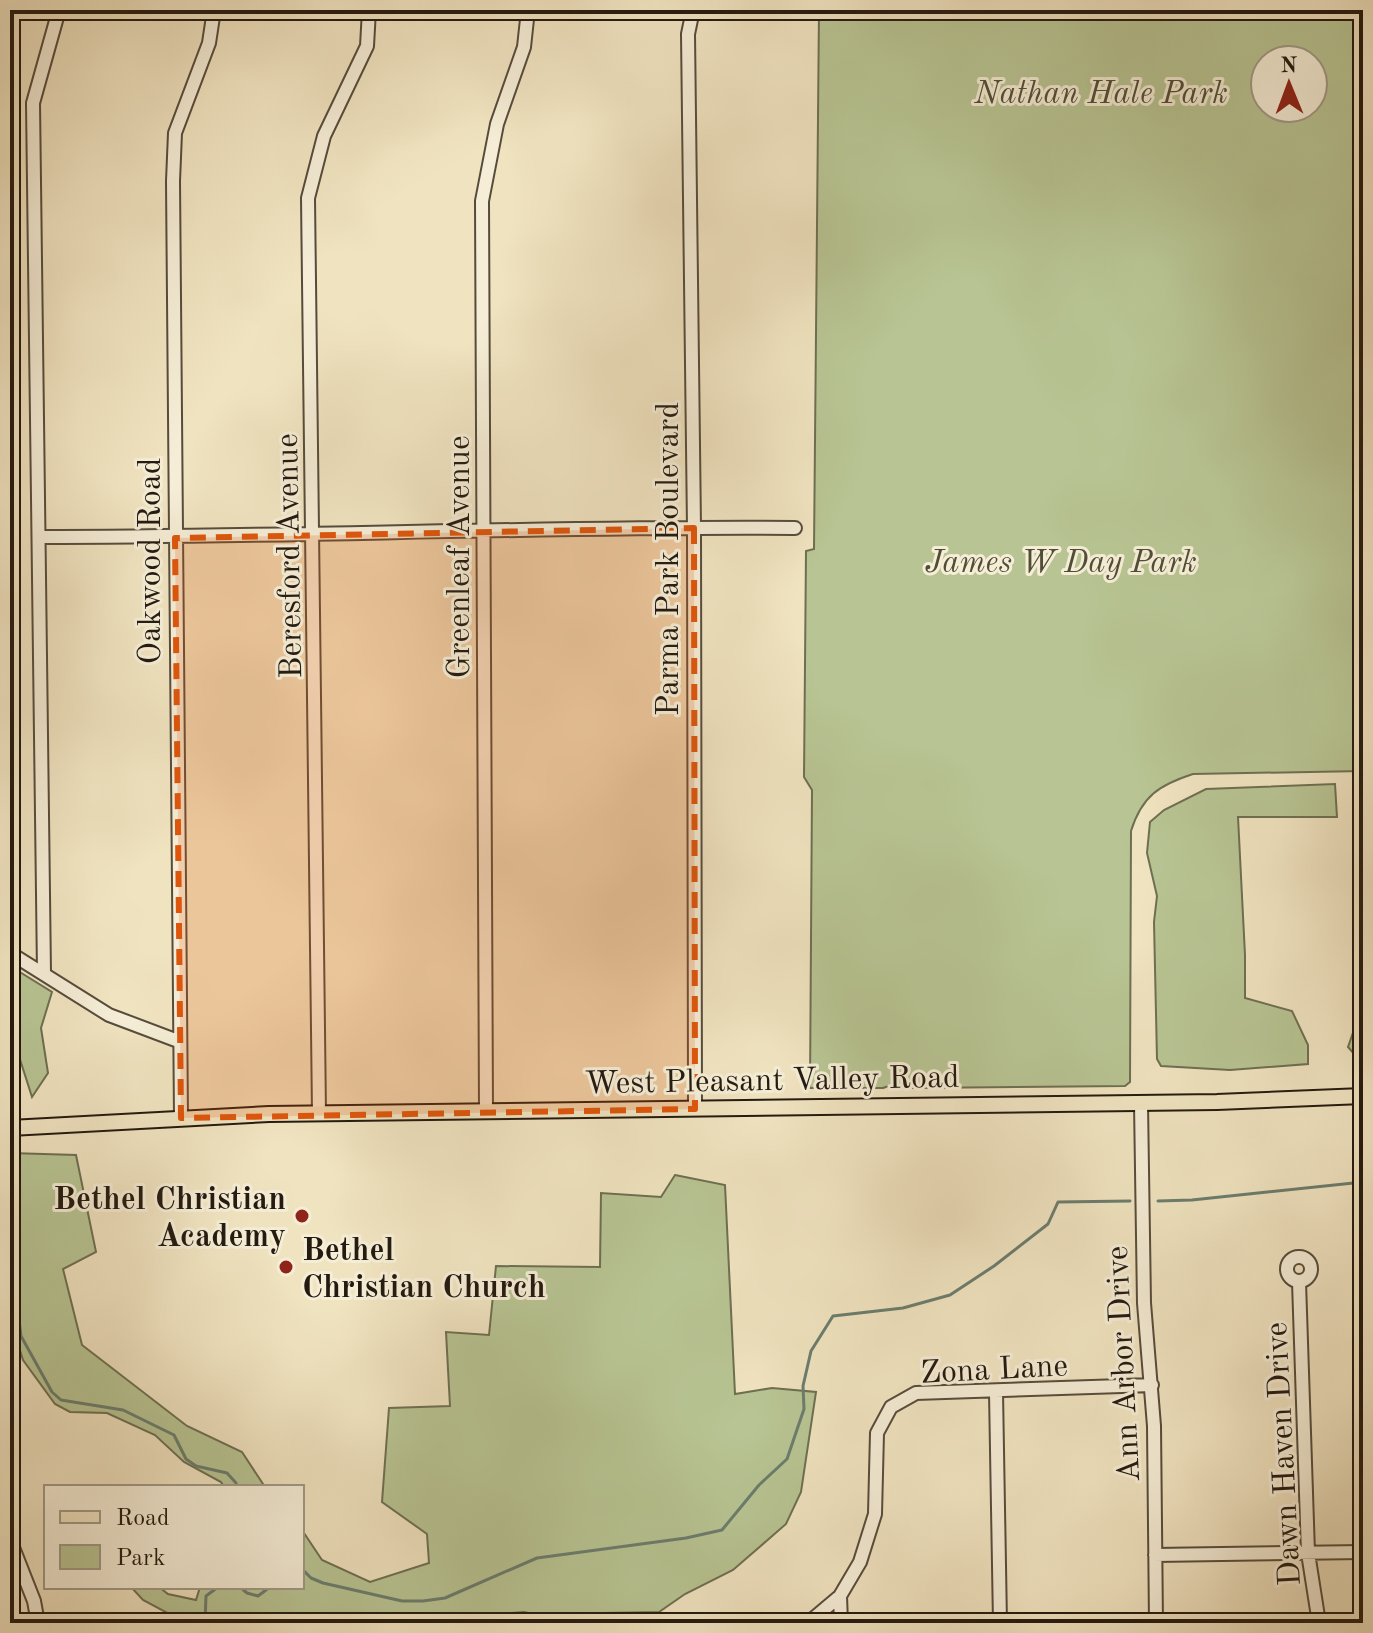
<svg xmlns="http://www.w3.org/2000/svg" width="1373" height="1633" font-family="'Old Standard TT',serif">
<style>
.green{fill:#b8c493;stroke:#6e6f52;stroke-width:2;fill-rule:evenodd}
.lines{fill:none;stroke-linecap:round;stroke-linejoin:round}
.stream{stroke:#6b7d6e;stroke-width:3}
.minor-casing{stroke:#574c3c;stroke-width:16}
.major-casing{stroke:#241a10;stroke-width:18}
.minor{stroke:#f5edd6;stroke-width:12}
.major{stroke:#f0e3c0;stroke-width:14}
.marked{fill:#de560c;fill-opacity:0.2;stroke:#de560c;stroke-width:6;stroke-dasharray:16 10;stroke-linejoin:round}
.poi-dot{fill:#8f2418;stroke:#f5edd6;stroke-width:3}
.labels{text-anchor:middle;stroke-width:6;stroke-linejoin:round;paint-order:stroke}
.park-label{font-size:32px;font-style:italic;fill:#504d37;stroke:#f5edd6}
.street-label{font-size:32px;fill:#241a10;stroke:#f5edd6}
.poi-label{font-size:32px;font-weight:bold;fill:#241a10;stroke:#f5edd6;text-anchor:end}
</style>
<rect width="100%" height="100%" fill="#f0e3c0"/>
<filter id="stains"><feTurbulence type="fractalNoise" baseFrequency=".0025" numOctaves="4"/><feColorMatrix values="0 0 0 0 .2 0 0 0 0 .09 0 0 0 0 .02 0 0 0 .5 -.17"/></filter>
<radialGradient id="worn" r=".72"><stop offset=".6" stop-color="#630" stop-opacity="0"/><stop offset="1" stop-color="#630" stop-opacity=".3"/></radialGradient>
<path class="green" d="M819 10H1363V771L1193 774C1159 785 1142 796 1131 831L1130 1082 1125 1086 912 1088 908 1085C900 1090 891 1084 883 1088H810L812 790 804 777 806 551 814 549ZM1265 60H1313V108H1265Z
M1335 784 1337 817H1238L1245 955V998L1292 1011 1308 1045V1064L1230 1070 1161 1066 1157 1059 1154 922 1157 896 1147 853 1150 822 1164 810 1206 789Z
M10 966 52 992 41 1028 48 1073 32 1097 10 1028Z
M1363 1004V1064L1348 1047Z
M10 1153 76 1155 96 1252 63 1269 82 1345 187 1426 242 1452 265 1487H224L221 1482 184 1462 155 1435 107 1413 70 1412 55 1404 23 1360 10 1319Z
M675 1175 725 1185 735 1394 772 1388 816 1392 801 1492 786 1524 733 1570 685 1594 659 1612 603 1613 560 1620 524 1612 497 1614 495 1623H186L143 1600 131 1587H159L168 1594 196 1600 200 1587H302V1530L322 1560 370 1582 429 1563 427 1534 382 1502 389 1408 450 1406 446 1332 489 1335 496 1266 600 1267 601 1193 661 1197Z"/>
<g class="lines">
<path class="stream" d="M10 1167 17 1204 19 1238 17 1305 21 1336 52 1392 61 1400 123 1410 174 1435 186 1459 196 1466 227 1473 236 1483 237 1487
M1158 1201 1192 1200 1363 1182
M302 1569 311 1578 323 1583 402 1601H423L445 1598 537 1558 686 1538 722 1530 759 1485 787 1459 804 1409 803 1386 811 1351 833 1316 903 1308 950 1295 994 1266 1048 1224 1058 1202 1130 1201
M240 1587 247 1593 258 1596 270 1587
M205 1623 206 1596 218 1587"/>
<defs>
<path id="minor" d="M693 10 688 34 694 528 695 1109
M39 537C291 537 543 526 795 528
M10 953 109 1015 178 1041
M44 973 33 103 59 10
M1141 1103 1144 1303 1154 1426 1156 1623
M486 1110 482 201 497 124 524 47 528 10
M319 1113 308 198 324 136 367 46 369 10
M181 1118 173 181 175 133 209 43 214 10
M1287 1269a12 12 0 1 1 24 0a12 12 0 1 1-24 0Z
M1299 1282 1308 1553 1319 1623
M996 1392 1000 1623
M10 1540 34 1601 38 1623
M1155 1555 1363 1552
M840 1596 841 1623
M808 1623 840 1596 860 1562 875 1514 877 1433 891 1407 916 1393 1152 1385"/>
<path id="major" d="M10 1128 269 1114 1217 1102 1363 1096"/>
</defs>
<use href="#minor" class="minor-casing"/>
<use href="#major" class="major-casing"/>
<use href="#minor" class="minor"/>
<use href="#major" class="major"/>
</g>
<path class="marked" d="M694 528 695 1109 181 1118 175 538Z"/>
<g class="poi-dot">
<circle cx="302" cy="1216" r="8"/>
<circle cx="286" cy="1267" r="8"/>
</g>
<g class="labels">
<g class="park-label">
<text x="1101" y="103">Nathan Hale Park</text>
<text x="1061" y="572">James W Day Park</text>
</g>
<g class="street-label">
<text transform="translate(288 556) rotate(-91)" y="11">Beresford Avenue</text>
<text transform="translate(458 557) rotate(-90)" y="11">Greenleaf Avenue</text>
<text transform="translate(667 559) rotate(-90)" y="11">Parma Park Boulevard</text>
<text transform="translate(149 561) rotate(-90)" y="11">Oakwood Road</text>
<text transform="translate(772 1079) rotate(-1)" y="11">West Pleasant Valley Road</text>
<text transform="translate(1122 1364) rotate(-93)" y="11">Ann Arbor Drive</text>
<text transform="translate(994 1368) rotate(-3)" y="11">Zona Lane</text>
<text transform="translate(1282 1454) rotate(-93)" y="11">Dawn Haven Drive</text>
</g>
<g class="poi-label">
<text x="286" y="1209">Bethel Christian<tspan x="286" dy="37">Academy</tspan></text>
<text x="302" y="1260" text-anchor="start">Bethel<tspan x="302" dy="37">Christian Church</tspan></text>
</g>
</g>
<rect width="1373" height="1633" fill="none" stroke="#f0e3c0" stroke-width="40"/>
<rect x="12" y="12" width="1349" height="1609" fill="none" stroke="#241a10" stroke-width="4"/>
<rect x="20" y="20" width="1333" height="1593" fill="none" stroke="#241a10" stroke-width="2"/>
<rect x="44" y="1485" width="260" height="104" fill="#f5edd6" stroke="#a19987" stroke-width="2"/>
<rect x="60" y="1511" width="40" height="12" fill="#f0e3c0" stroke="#a19987" stroke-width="2"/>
<text x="116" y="1525" font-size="24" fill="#241a10">Road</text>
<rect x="60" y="1545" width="40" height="24" fill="#b8c493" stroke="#a19987" stroke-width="2"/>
<text x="116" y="1565" font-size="24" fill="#241a10">Park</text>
<g transform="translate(1289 84) rotate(359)"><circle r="38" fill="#f5edd6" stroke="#a19987" stroke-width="2"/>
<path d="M0-6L14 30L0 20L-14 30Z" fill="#8f2418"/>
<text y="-12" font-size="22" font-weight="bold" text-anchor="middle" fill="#241a10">N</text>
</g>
<rect width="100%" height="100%" filter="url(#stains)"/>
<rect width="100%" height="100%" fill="url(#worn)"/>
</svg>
